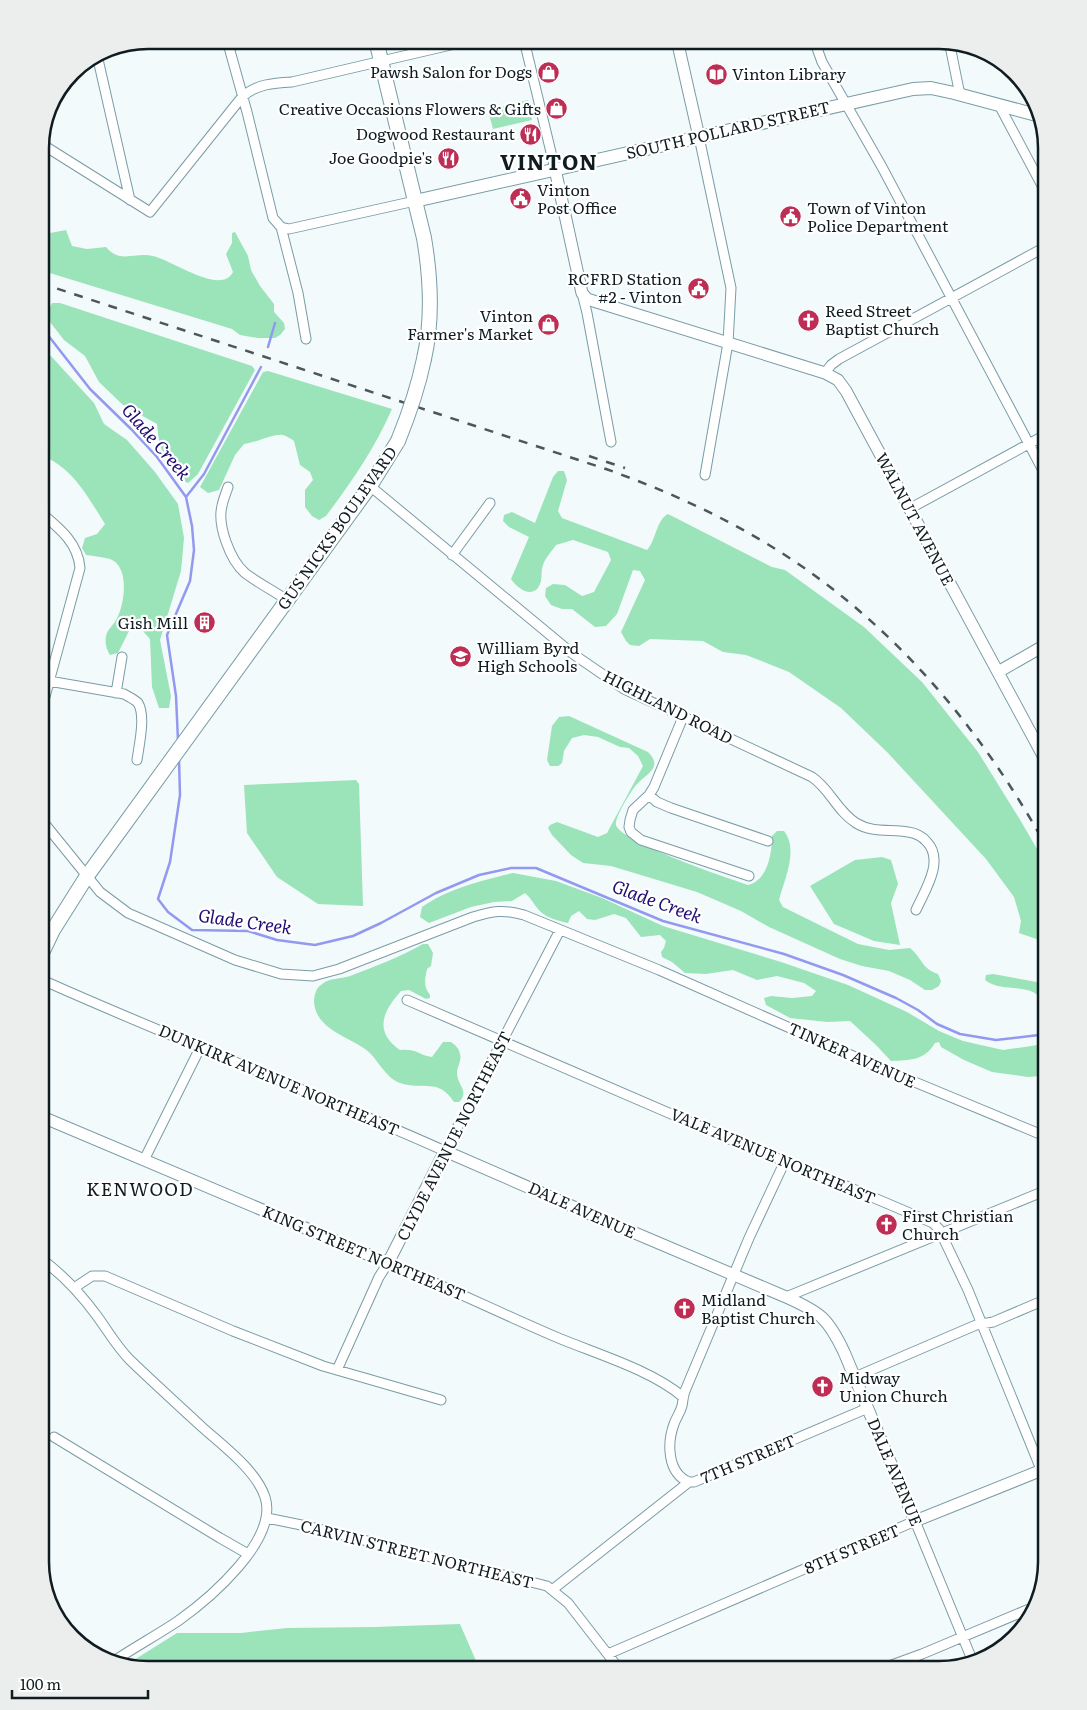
<svg xmlns="http://www.w3.org/2000/svg" width="1087" height="1710" font-family="Literata,serif">
<style>
.green{fill:#9be3b8}
.lines{fill:none;stroke-linecap:round;stroke-linejoin:round}
.stream{stroke:#9299ef;stroke-width:2.5}
.minor-casing{stroke:#799ca6;stroke-width:11}
.tertiary-casing{stroke:#799ca6;stroke-width:13}
.secondary-casing{stroke:#799ca6;stroke-width:14}
.primary-casing{stroke:#799ca6;stroke-width:16}
.minor{stroke:#fff;stroke-width:9}
.tertiary{stroke:#fff;stroke-width:11}
.secondary{stroke:#fff;stroke-width:12}
.primary{stroke:#fff;stroke-width:14}
.rail{stroke:#4c575a;stroke-width:2.5;stroke-dasharray:9 9;stroke-linecap:butt}
.primary-bridge-casing{stroke:#799ca6;stroke-width:16;stroke-linecap:butt}
.primary-bridge{stroke:#fff;stroke-width:14}
.labels{text-anchor:middle;stroke-width:4.5;stroke-linejoin:round;paint-order:stroke}
.poi-label{font-size:16px;fill:#0f1c20;stroke:#fff;text-anchor:start}
.street-label{font-size:16px;fill:#0f1c20;stroke:#fff}
.water-label{font-size:18px;font-style:italic;fill:#210c72;stroke:#fff}
.neighbourhood-label{font-size:18px;letter-spacing:1px;fill:#0f1c20;stroke:#fff}
.district-label{font-size:21px;font-weight:bold;letter-spacing:1px;fill:#0f1c20;stroke:#fff}
.rim{fill:none;stroke:#0f1c20;stroke-width:2.5}
</style>
<rect width="100%" height="100%" fill="#f3fafc"/>
<path class="green" d="M528 100 532 120 493 129 488 110Z
M66 230 72 246 87 249 106 247C120 264 134 252 153 256 172 260 221 296 233 272L226 254 232 243V233L235 232 248 256 251 270 260 286 274 304V312L284 323 285 329 280 335 275 338H258L240 335 232 329 40 270V235Z
M52 303H60L252 366 255 370 198 474 188 483C175 477 164 458 160 445 158 438 158 431 157 424L123 405 99 382 85 356 64 340 50 322 49 309Z
M40 344 94 403 104 424 127 440 155 472 178 504 184 538 181 571 160 640 171 696 169 708H159L152 687 150 639 142 630 130 629 118 653 110 655C106 649 104 640 107 633 109 628 114 624 116 620 125 605 130 566 110 559 103 557 94 556 86 555L82 548 85 538 97 534 105 524C88 497 72 466 40 455Z
M268 371 392 409C374 450 352 481 326 516L319 520 312 516 305 507V490L313 480 310 472 300 465 294 441C291 439 287 436 283 435 274 433 255 443 244 444L235 455 219 490 208 493 200 487 263 372Z
M558 471H564L567 480 558 511 562 518 647 550C656 541 656 520 668 514L772 567 785 570 864 627 922 682 978 752 1019 818 1047 866V945L1042 941 1019 933 1021 921 1014 897 986 859 887 752 841 708 789 672 746 655 723 652 703 641 650 639 639 646 630 645 626 641 621 632 645 580 640 571 633 570 617 614 606 626 595 627 572 609H562L551 605 545 596 546 588 553 584 565 585 582 596 594 592 611 560 608 552 573 540 556 545C552 551 545 558 543 565 541 570 542 576 541 581 536 600 519 591 511 579L529 537 509 527 503 521 504 515 512 512 535 523 553 477Z
M569 716 648 752C662 766 650 772 639 782 633 787 614 818 616 825 621 842 727 878 748 885 768 880 772 853 772 836L777 831H784C799 850 784 880 779 900L783 907 858 944 889 950 910 948C922 958 922 969 938 974L941 981 939 986 932 990H925L910 980 889 971 862 966 840 959 769 927 741 911 697 892 611 866 583 863 571 855 552 835 548 828 550 825 557 822 598 837 607 833 643 766 638 756 629 748 620 747 598 737 584 735 572 738 564 751 562 763 558 766H550L547 760 552 726 559 717Z
M356 780 359 784 363 906 318 904 277 877 247 833 244 785Z
M882 857 891 860 898 884 891 903 900 945 874 941 834 924 810 886 855 860Z
M513 873 556 881 602 898 663 926 781 962 848 985 907 1012 939 1031 963 1041 1003 1050 1038 1045 1047 1046V1078L1041 1076 1028 1077 992 1072 964 1060 941 1047 939 1042 935 1043C924 1061 910 1060 891 1061L876 1045 850 1021 827 1022 790 1018 766 1005 764 998 771 996 792 998 812 996 816 991 804 983 777 976 757 980 733 970 706 974 685 973 672 962 662 957 661 952 664 948 666 941 660 935 641 937 626 918 614 914 595 920 587 919 579 911 571 916 568 923C558 921 544 917 538 909 533 903 531 898 525 893L512 901 494 902 471 907 429 923 420 917 422 907C447 889 483 880 513 873Z
M423 944H428L433 953 431 966 427 969C425 979 423 986 430 995V998L426 999 409 990 401 991C382 1012 374 1032 400 1050 417 1048 418 1055 432 1057L443 1042H451C455 1045 459 1048 460 1054 462 1060 457 1067 457 1073 457 1085 470 1091 459 1102H454C438 1077 423 1091 400 1083 384 1077 378 1058 365 1049 347 1036 316 1029 314 1002 314 996 316 988 321 985 328 978 341 979 350 976 374 967 400 957 423 944Z
M993 974 1042 983 1047 982V1001C1041 999 1039 995 1033 992 1018 985 999 991 985 980L986 975Z
M460 1624 480 1670H141L126 1665 177 1633H241L287 1628 374 1627Z"/>
<g class="lines">
<path class="stream" d="M40 325 90 389 131 429 157 457 186 497 192 526 194 550 190 581 167 635 176 696 178 741
M268 347 275 323
M186 497 204 474 261 367
M179 759 180 795 170 862 158 899 168 912 192 930 248 931 277 940 315 945 353 936 381 923 436 893 479 875 511 868H536L663 921 784 954 843 975 896 998 918 1010 937 1024 960 1034 996 1040 1039 1035 1047 1036"/>
<defs>
<path id="minor" d="M227 40 247 112 273 218 281 227 289 229 415 201
M524 40 555 169
M814 40 822 62 882 167 1047 478
M949 41 960 95
M97 55 130 200
M999 105 1047 195
M699 137 731 288 728 343 705 475
M40 143 150 212 242 97C256 84 274 83 292 82L472 40
M281 227 298 293 306 339
M582 293 587 313 611 442
M825 373 831 365 839 359 1047 246
M370 486 573 654 624 689 812 777C830 789 837 811 856 823 872 833 890 829 908 832 916 833 922 836 927 842 945 861 924 892 916 910
M228 487C226 493 223 500 222 506 217 525 230 560 245 573 258 583 274 591 287 600
M909 509 1047 434
M452 555 490 503
M49 681 124 694C129 697 134 699 138 703 146 716 139 745 137 760
M116 693 122 657
M40 715 80 568C78 542 58 527 40 512
M683 717 654 787 649 795 633 810 630 820 629 827 631 832 641 840 749 876
M649 795 657 802 671 808 768 841
M40 818 100 892 128 913 235 960 281 974 313 976 339 969 473 917C493 911 503 909 524 915L659 970 869 1063 1047 1137
M40 979C174 1039 311 1091 445 1151L560 930
M407 1000 743 1145 825 1177 933 1223 939 1229 968 1290 1047 1484
M144 1160 200 1048
M40 1258C62 1274 81 1294 97 1316 108 1331 117 1347 130 1360 154 1383 178 1405 202 1427 223 1446 256 1470 265 1497 279 1540 209 1599 178 1621 157 1635 135 1647 114 1661
M74 1288 92 1276H105L233 1331 323 1366 441 1400
M786 1297 1047 1190
M337 1370 379 1277 388 1263C445 1286 500 1313 556 1337 594 1353 652 1370 683 1397
M855 1377 976 1325 993 1322 1047 1299
M54 1437 220 1538 248 1554
M689 1482C667 1473 667 1443 674 1424 676 1418 680 1413 682 1406 683 1401 683 1396 685 1391L749 1238 785 1161
M267 1518 311 1527 547 1586 568 1603 620 1670
M552 1590 689 1482H694L868 1408
M608 1654 915 1521 973 1662
M878 1670 922 1654 1034 1607"/>
<path id="tertiary" d="M677 40 699 137
M555 169 582 293 587 299 825 373 838 380 846 391 1047 763
M998 672 1047 644
M40 1116 388 1263 445 1151 583 1211 786 1297C820 1312 828 1318 844 1352L915 1521 1047 1468"/>
<path id="secondary" d="M415 201 913 89 931 88 954 93 1040 116"/>
<path id="primary" d="M376 40 424 238C431 279 433 319 424 359
M40 957 53 930 87 876 370 486 398 441"/>
</defs>
<use href="#minor" class="minor-casing"/>
<use href="#tertiary" class="tertiary-casing"/>
<use href="#secondary" class="secondary-casing"/>
<use href="#primary" class="primary-casing"/>
<use href="#minor" class="minor"/>
<use href="#tertiary" class="tertiary"/>
<use href="#secondary" class="secondary"/>
<use href="#primary" class="primary"/>
<path class="rail" d="M40 283 606 469C679 495 751 529 814 575 912 646 989 742 1047 848
M589 456 625 468"/>
<defs>
<path id="primary-bridge" d="M398 441C409 414 418 388 424 359"/>
</defs>
<use href="#primary-bridge" class="primary-bridge-casing"/>
<use href="#primary-bridge" class="primary-bridge"/>
</g>
<defs>
<symbol id="shop-disc" viewBox="-11 -11 22 22"><circle r="9.5" fill="#bd2d54" stroke="#fff"/><path d="M-5-2.5h2.3a2.7 3.5 0 0 1 5.4 0H5L5.5 6h-11ZM-1.5-2.5h3a1.5 2.3 0 0 0-3 0Z" fill="#fff"/></symbol>
<symbol id="library-disc" viewBox="-11 -11 22 22"><circle r="9.5" fill="#bd2d54" stroke="#fff"/><path d="M-6-4Q-3-5.5-.7-3.5V5Q-3 3-6 4ZM6-4Q3-5.5 .7-3.5V5Q3 3 6 4Z" fill="#fff"/></symbol>
<symbol id="restaurant-disc" viewBox="-11 -11 22 22"><circle r="9.5" fill="#bd2d54" stroke="#fff"/><path d="M-5-6h1v4h1v-4h1v4h1v-4h1v5L-1.5 .5V6h-2V.5L-5-1ZM5-6V6H3V1.5H1.5Q1.5-4 5-6Z" fill="#fff"/></symbol>
<symbol id="civic-disc" viewBox="-11 -11 22 22"><circle r="9.5" fill="#bd2d54" stroke="#fff"/><path d="M-.6-6.5H3V-4.5H.6V-3L4-1V1h2V6H-6V1h2V-1L-.6-3ZM-1.2 2.5V6h2.4V2.5Z" fill="#fff"/></symbol>
<symbol id="church-disc" viewBox="-11 -11 22 22"><circle r="9.5" fill="#bd2d54" stroke="#fff"/><path d="M-1.2-6h2.4v3.5h3.3v2.4h-3.3V6h-2.4V-.1h-3.3v-2.4h3.3Z" fill="#fff"/></symbol>
<symbol id="building-disc" viewBox="-11 -11 22 22"><circle r="9.5" fill="#bd2d54" stroke="#fff"/><path d="M-4-6H4V6H1V3H-1V6H-4ZM-2.5-4.3h1.7v1.8h-1.7ZM.8-4.3h1.7v1.8H.8ZM-2.5-1h1.7V.8h-1.7ZM.8-1h1.7V.8H.8Z" fill="#fff"/></symbol>
<symbol id="school-disc" viewBox="-11 -11 22 22"><circle r="9.5" fill="#bd2d54" stroke="#fff"/><path d="M0-5L7-2L0 1L-7-2ZM-4 1L0 2.5L4 1V4Q0 6-4 4Z" fill="#fff"/></symbol>
</defs>
<g fill-rule="evenodd">
<use href="#shop-disc" x="536" y="60" width="25" height="25"/>
<use href="#library-disc" x="704" y="62" width="25" height="25"/>
<use href="#shop-disc" x="544" y="96" width="25" height="25"/>
<use href="#restaurant-disc" x="518" y="122" width="25" height="25"/>
<use href="#restaurant-disc" x="436" y="146" width="25" height="25"/>
<use href="#civic-disc" x="508" y="186" width="25" height="25"/>
<use href="#civic-disc" x="778" y="204" width="25" height="25"/>
<use href="#civic-disc" x="686" y="276" width="25" height="25"/>
<use href="#church-disc" x="796" y="308" width="25" height="25"/>
<use href="#shop-disc" x="536" y="312" width="25" height="25"/>
<use href="#building-disc" x="192" y="610" width="25" height="25"/>
<use href="#school-disc" x="448" y="644" width="25" height="25"/>
<use href="#church-disc" x="874" y="1212" width="25" height="25"/>
<use href="#church-disc" x="672" y="1296" width="25" height="25"/>
<use href="#church-disc" x="810" y="1374" width="25" height="25"/>
</g>
<g class="labels">
<g class="poi-label">
<text x="532" y="78" text-anchor="end">Pawsh Salon for Dogs</text>
<text x="732" y="80">Vinton Library</text>
<text x="541" y="115" text-anchor="end">Creative Occasions Flowers &amp; Gifts</text>
<text x="515" y="140" text-anchor="end">Dogwood Restaurant</text>
<text x="432" y="164" text-anchor="end">Joe Goodpie's</text>
<text x="537" y="196">Vinton<tspan x="537" dy="18">Post Office</tspan></text>
<text x="807" y="214">Town of Vinton<tspan x="807" dy="18">Police Department</tspan></text>
<text x="682" y="285" text-anchor="end">RCFRD Station<tspan x="682" dy="18">#2 - Vinton</tspan></text>
<text x="825" y="317">Reed Street<tspan x="825" dy="18">Baptist Church</tspan></text>
<text x="533" y="322" text-anchor="end">Vinton<tspan x="533" dy="18">Farmer's Market</tspan></text>
<text x="188" y="629" text-anchor="end">Gish Mill</text>
<text x="477" y="654">William Byrd<tspan x="477" dy="18">High Schools</tspan></text>
<text x="902" y="1222">First Christian<tspan x="902" dy="18">Church</tspan></text>
<text x="701" y="1306">Midland<tspan x="701" dy="18">Baptist Church</tspan></text>
<text x="839" y="1384">Midway<tspan x="839" dy="18">Union Church</tspan></text>
</g>
<g class="street-label">
<text transform="translate(728 130) rotate(-13)" y="6">SOUTH POLLARD STREET</text>
<text transform="translate(915 519) rotate(62)" y="6">WALNUT AVENUE</text>
<text transform="translate(337 528) rotate(-55)" y="6">GUS NICKS BOULEVARD</text>
<text transform="translate(668 707) rotate(27)" y="6">HIGHLAND ROAD</text>
<text transform="translate(852 1055) rotate(24)" y="6">TINKER AVENUE</text>
<text transform="translate(279 1080) rotate(23)" y="6">DUNKIRK AVENUE NORTHEAST</text>
<text transform="translate(454 1136) rotate(-63)" y="6">CLYDE AVENUE NORTHEAST</text>
<text transform="translate(773 1156) rotate(23)" y="6">VALE AVENUE NORTHEAST</text>
<text transform="translate(582 1210) rotate(24)" y="6">DALE AVENUE</text>
<text transform="translate(364 1253) rotate(23)" y="6">KING STREET NORTHEAST</text>
<text transform="translate(748 1459) rotate(-23)" y="6">7TH STREET</text>
<text transform="translate(895 1472) rotate(67)" y="6">DALE AVENUE</text>
<text transform="translate(852 1549) rotate(-23)" y="6">8TH STREET</text>
<text transform="translate(417 1554) rotate(14)" y="6">CARVIN STREET NORTHEAST</text>
</g>
<g class="water-label">
<text transform="translate(156 442) rotate(49)" y="6">Glade Creek</text>
<text transform="translate(657 902) rotate(20)" y="6">Glade Creek</text>
<text transform="translate(245 922) rotate(8)" y="6">Glade Creek</text>
</g>
<g class="neighbourhood-label">
<text x="140" y="1196">KENWOOD</text>
</g>
<g class="district-label">
<text x="549" y="170">VINTON</text>
</g>
</g>
<path d="M0 0H1087V1710H0ZM148 49H939A99 99 0 0 1 1038 148V1562A99 99 0 0 1 939 1661H148A99 99 0 0 1 49 1562V148A99 99 0 0 1 148 49Z" fill="#eceded" fill-rule="evenodd"/>
<path class="rim" d="M148 49H939A99 99 0 0 1 1038 148V1562A99 99 0 0 1 939 1661H148A99 99 0 0 1 49 1562V148A99 99 0 0 1 148 49Z"/>
<path d="M12 1690v8h136v-8" fill="none" stroke="#0f1c20" stroke-width="2.5"/>
<text x="20" y="1690" font-size="15" fill="#0f1c20" stroke="#ffffff" stroke-width="4" paint-order="stroke">100 m</text>
</svg>
